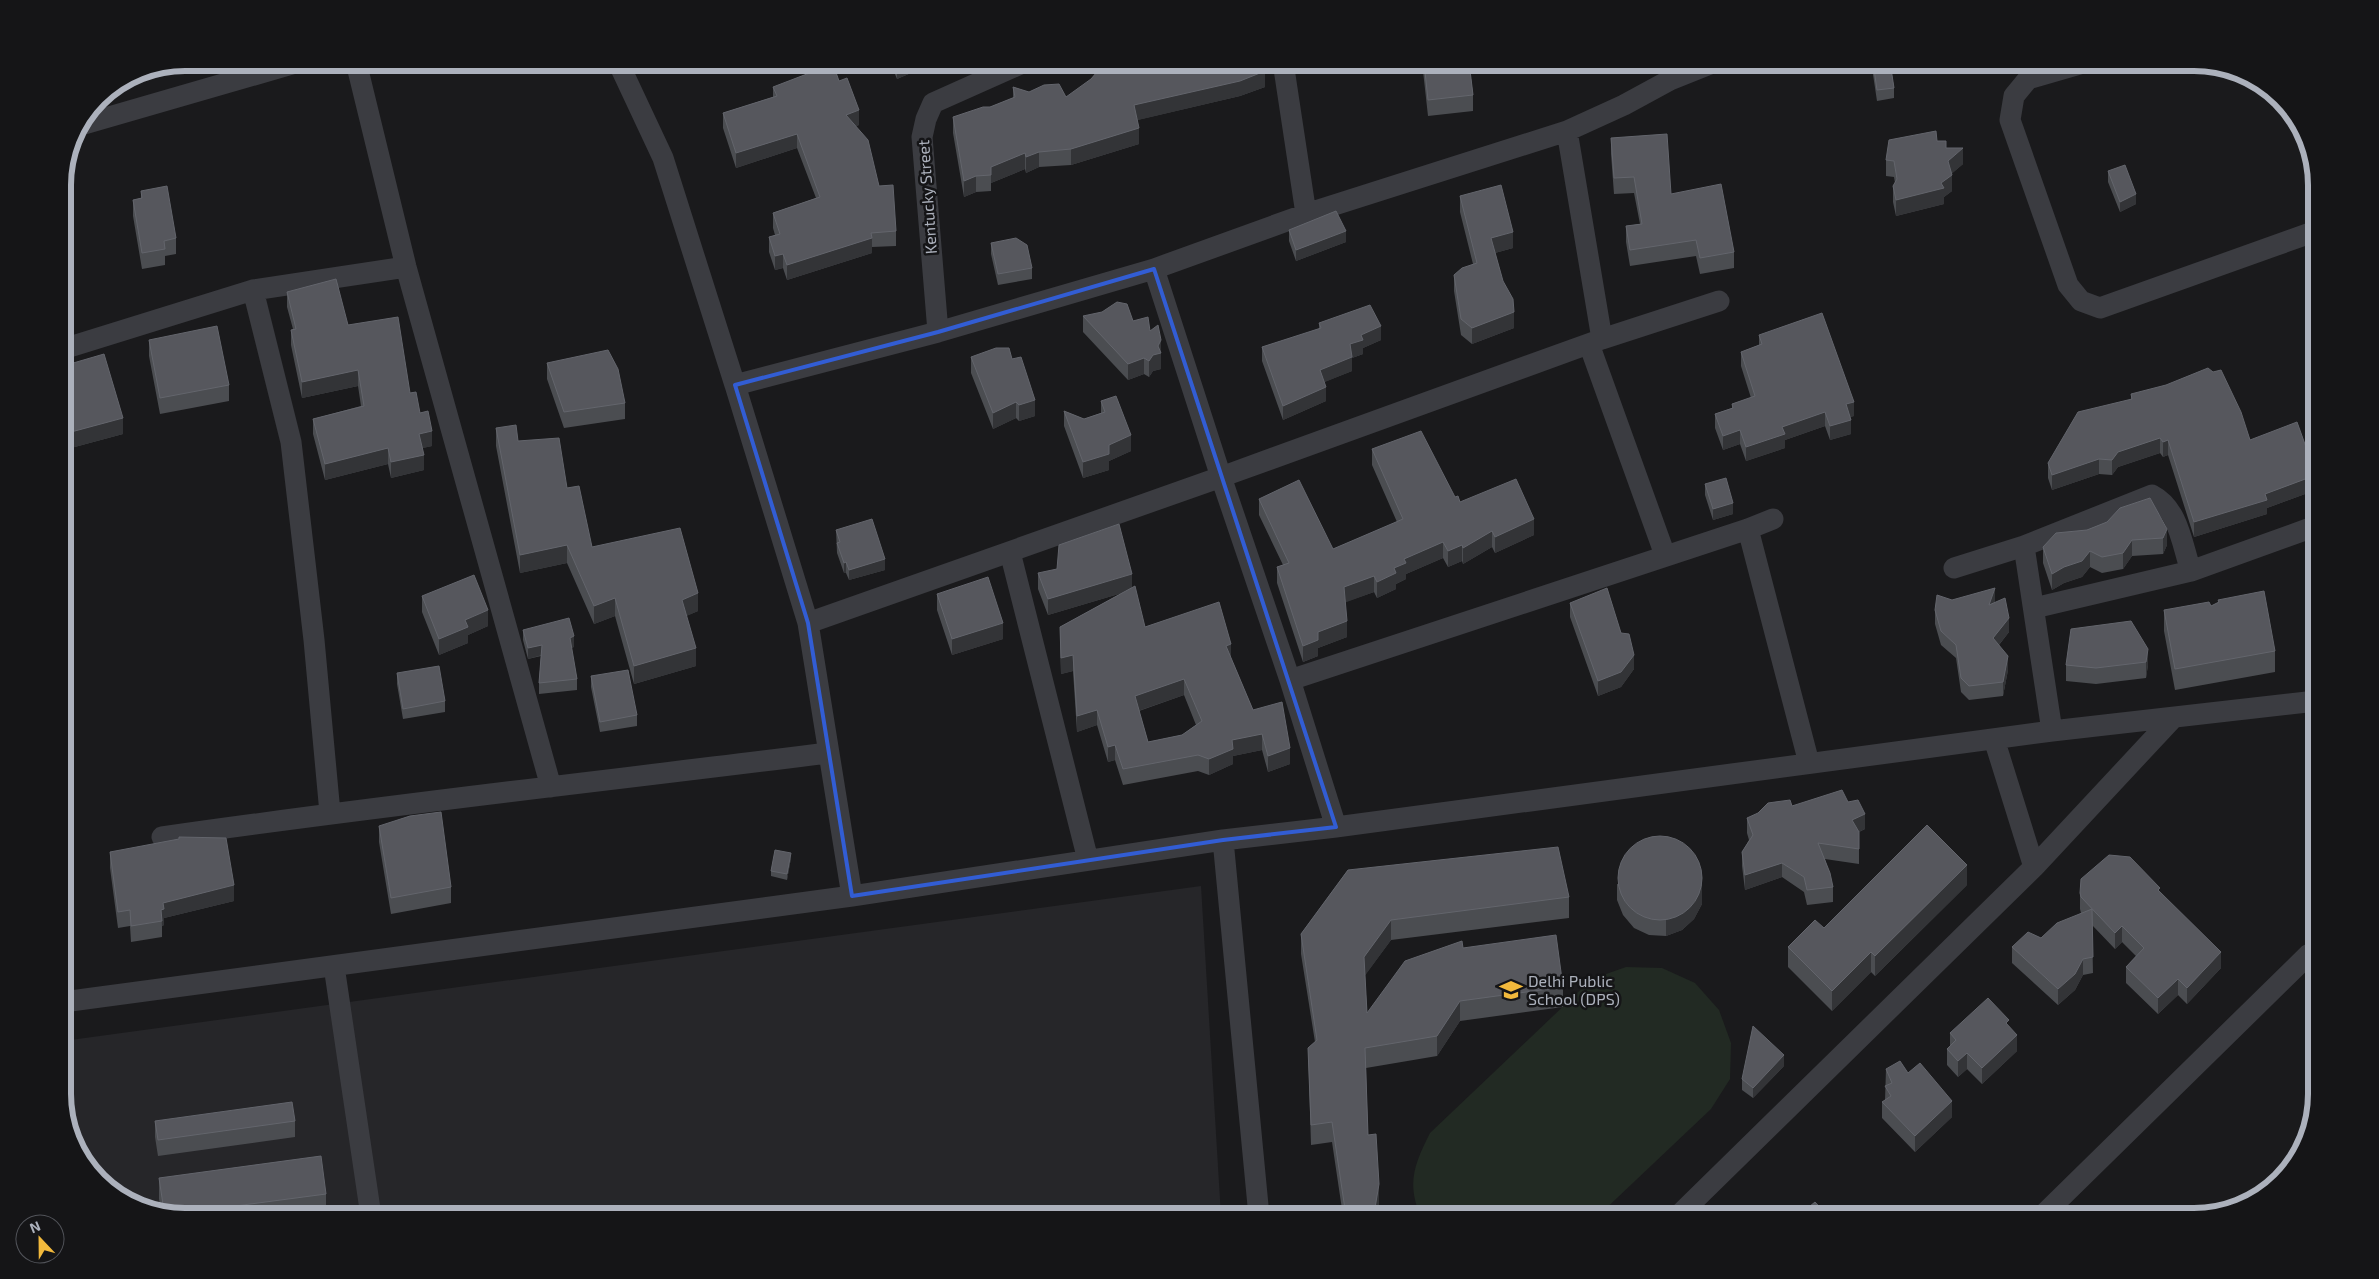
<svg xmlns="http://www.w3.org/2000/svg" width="2379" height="1279" font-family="'Exo 2',sans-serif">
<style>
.built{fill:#262629}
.green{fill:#222a23}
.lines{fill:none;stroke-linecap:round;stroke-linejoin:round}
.minor{stroke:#3b3c41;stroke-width:21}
.wall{fill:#4b4d51;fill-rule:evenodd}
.shaded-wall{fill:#333437}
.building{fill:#56575d;stroke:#63656c;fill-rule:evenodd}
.marked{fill:none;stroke:#325dd4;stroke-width:4;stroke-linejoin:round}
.labels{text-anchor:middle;stroke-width:5;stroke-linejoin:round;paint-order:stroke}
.street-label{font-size:16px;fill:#acb1bc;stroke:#151517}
.poi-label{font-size:16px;fill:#acb1bc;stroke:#151517;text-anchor:start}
.rim{fill:none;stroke:#acb1bc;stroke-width:6}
</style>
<rect width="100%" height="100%" fill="#1a1a1c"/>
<path class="built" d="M1201 886 1221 1216H185L131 1204 83 1162 63 1102V1041Z"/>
<path class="green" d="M1626 967 1662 968 1695 983 1719 1010 1731 1043 1730 1079 1711 1109 1598 1216H1420C1407 1182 1414 1165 1430 1133L1592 979Z"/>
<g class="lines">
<path class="minor" d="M356 62 406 267 551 787
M618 62 663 158 735 385
M1283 62 1306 214
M2087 62 2028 79 2014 96 2010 120 2068 285 2081 301 2100 308 2316 231
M81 125 299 62
M1567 131 1602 339
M253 290 291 442 314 640 330 813
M938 332 922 137 926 119 933 103 1025 62
M1589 344 1665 555
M63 349 253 290 406 267
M1748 529 1809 763
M1010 552 1088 860
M1954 568 2024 546
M2034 608 2191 571
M808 623 735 385 938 332 1154 269 1306 214 1567 131 1624 105 1670 80 1715 62
M1290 680 1748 529 1773 519
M2052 731 2024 546 2152 495C2179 509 2182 545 2191 571L2316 526
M1994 739 2034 867
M1336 827 1290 680 1221 477 1602 339 1719 301
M162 837C383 805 606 781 828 753
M1223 840 1259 1216
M852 896 808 623 1221 477 1154 269
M334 966 371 1216
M63 1002 852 896 1223 840 1336 827 2052 731 2316 701
M1678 1216 2034 867 2173 718
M2042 1216 2308 955 2316 951"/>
</g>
<path class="wall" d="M890 62H934V63L897 79Z
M1141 62H1261L1265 87 1240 96 1137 120 1139 144 1071 165 1039 167 1026 173 1025 169 991 183V191L976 192 964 197 953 133V117L990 107 1013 98V87L1029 92 1066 97 1141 71Z
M1422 62H1469L1473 95V111L1428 116Z
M1872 62H1890L1894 88V98L1877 101 1872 68Z
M839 81 859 125 856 126 896 231V246L872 247V253L787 280 783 268 775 270 769 252V237L775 235 773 228V213L816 198 797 148 736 168 723 128V113L773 97V87Z
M1611 138 1734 252V268L1700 274 1696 256 1630 266 1626 242V226L1640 224 1634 193 1614 194 1611 154Z
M1937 141 1946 148 1963 164 1951 174 1952 191 1944 197V204L1896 216 1893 202V186L1895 183 1894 177 1886 176V160Z
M2108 171 2136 204 2120 212 2108 182Z
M141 191 176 238V254L165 256V265L142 269 133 216V200L141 198Z
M1460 196 1513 248 1495 253 1514 328 1472 344 1461 335 1454 291V275L1473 264 1460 212Z
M1289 230 1346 242 1296 261 1289 241Z
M991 243 1032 268V279L998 285 991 254Z
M287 292 348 325 410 393 420 413 432 446 422 448 424 470 391 478 388 464 325 480 313 434V419L361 406 358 386 302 398 291 345V330L293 329 287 307Z
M1083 316 1133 321 1150 331 1161 356V369L1153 371 1149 377 1144 374 1128 380 1083 332Z
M1319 323 1381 340 1363 348V354L1352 358V371L1324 382 1326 401 1283 420 1262 361V347L1319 329Z
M1759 335 1854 416 1850 417 1851 434 1830 440 1825 426 1785 440V448L1746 461 1740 444 1723 450 1715 428V414L1732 408V404L1751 398 1741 366V352L1759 345Z
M149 340 229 385V401L160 414 149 356Z
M971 357 1012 359 1035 416 1019 421 1016 418 993 429 971 373Z
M547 363 625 403V419L564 428 547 379Z
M63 366 123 434 71 448 63 419Z
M2131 394 2250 440 2316 474V490L2267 508V514L2194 537 2168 455 2163 457 2160 453 2118 467 2112 475 2099 474 2052 490 2048 478V463L2131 400Z
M1101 401 1131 451 1109 461V470L1083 478 1064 426V411L1084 419 1101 413Z
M496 428 518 441 567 488 592 547 698 611 686 616 696 666 634 684 615 616 594 624 567 563 520 573 496 446Z
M1372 449 1455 497 1460 502 1534 535 1495 553 1492 547 1463 564 1462 561 1448 567 1443 558 1406 574V579L1396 584V589L1377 598 1374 592 1345 602 1347 637 1318 648V656L1303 662 1277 583V567L1283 565 1259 515V499L1333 549 1397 522 1372 465Z
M1705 484 1733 514 1713 520 1705 495Z
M2150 498 2167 545 2163 554 2132 556 2123 569 2102 573 2090 567 2082 577 2064 583 2052 590 2043 563V547L2107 522Z
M836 530 885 570 849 580 846 573H844L837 553Z
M1038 573 1132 587 1145 627 1231 658 1253 710 1290 764 1268 772 1262 750 1233 756V764L1209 775 1198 771 1123 785 1115 760 1108 762 1097 725 1077 732 1073 671 1061 674 1060 643V627L1122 593 1048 615 1038 589ZM1184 695 1196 725 1182 735 1148 742 1139 711Z
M937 594 1003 639 952 655 937 610Z
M422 596 488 626 468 635V643L439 655 422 612Z
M1952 600 1995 602 2009 632 1999 645 2008 670 2003 696 1969 700 1961 692 1956 658 1941 645 1935 624V610Z
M2218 600 2275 651V672L2175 690 2164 631V610L2211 606 2218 603Z
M1570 603 1621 633 1634 669 1621 687 1598 696 1570 617Z
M2131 621 2148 665 2146 678 2096 684 2066 681V665Z
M523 630 574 647 571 648 577 679V690L539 694V683L541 656 528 659 523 640Z
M397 673 445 701V712L403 719 397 684Z
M591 676 637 715V726L600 732 591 687Z
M1848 802 1865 829 1859 832V864L1825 859 1833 887V902L1807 905 1804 892 1782 877 1745 890 1742 866V852L1749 840 1747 833V818Z
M379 826 451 887V903L391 914 379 842Z
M110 852 234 901 164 918V925L162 926V937L131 942 130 926 118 928 110 868Z
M791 858 787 880 771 876V871Z
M63 870 73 891V902L63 904Z
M1348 870 1569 897V918L1391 940 1365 975 1367 1013 1463 948 1563 987V1007L1460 1021 1437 1056 1366 1068 1368 1135 1379 1204 1377 1216H1343L1332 1142 1311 1145 1308 1048 1315 1042 1301 954V934Z
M1617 884 1702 887V904L1694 919 1682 930 1666 936 1649 935 1634 928 1623 915 1617 900Z
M1967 885 1875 976 1871 972 1832 1011 1788 967V947L1824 928Z
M2160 892 2221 968 2187 1004 2178 995 2158 1014 2126 983V967L2136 956 2122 942 2115 949 2092 925 2093 973 2083 975 2075 990 2058 1005 2012 963V947L2041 938 2081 913 2080 909V893Z
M2009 1026 2017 1051 1982 1084 1967 1069 1958 1077 1947 1065V1049L1950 1046V1033Z
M1784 1066 1753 1098 1742 1090V1079Z
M1886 1069 1908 1073 1952 1117 1915 1152 1882 1118V1102L1885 1100Z
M155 1121H295V1137L158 1156 155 1137Z
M159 1178 326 1194V1215L317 1216H185L161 1211 159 1199Z"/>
<path class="shaded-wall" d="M934 62V63L897 79V63Z
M1265 71V87L1240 96 1134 121V105Z
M859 110V125L846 130V115Z
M1139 128V144L1071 165V149Z
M797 134V148L736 168V153Z
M1963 148V164L1948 177V161Z
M1039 152V167L1026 173V157Z
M1025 153V169L991 183V167Z
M1952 175V191L1944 197V204L1896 216V200L1941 183Z
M976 176V192L964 197V181Z
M2136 194V204L2120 212V202Z
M1346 231V242L1296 261V250Z
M1513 232V248L1491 254V238Z
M872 238V253L787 280V265Z
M783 254V268L775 270V256Z
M1514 312V328L1472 344V328Z
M1381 326V340L1363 348V354L1352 358V371L1320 384V370L1361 335Z
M1161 340V369L1153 371 1149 377V361L1158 346Z
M1144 358V374L1128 380V364Z
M358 370V386L302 398V382Z
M1326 387V401L1283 420V406Z
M1035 400V416L1019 421V405Z
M1016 402V418L993 429V413Z
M1854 402V416L1846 418V404Z
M1825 412V426L1785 440V448L1746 461V447L1782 427Z
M123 418V434L71 448V432Z
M1851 420V434L1830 440V426Z
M1740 430V444L1723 450V436Z
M432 431V446L419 449V434Z
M1131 435V451L1109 461V470L1083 478V462L1109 445Z
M2160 438V453L2118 467 2112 475V460L2118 452Z
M2168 440V455L2163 457V442Z
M388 448V464L325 480V464Z
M424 455V470L391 478V462Z
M2099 459V474L2052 490V475Z
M2316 475V490L2267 508V514L2194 537V522L2265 494Z
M1733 503V514L1713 520V509Z
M1534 519V535L1495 553V537Z
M2167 529V545L2163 554V538Z
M1492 531V547L1463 564V548Z
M2132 540V556L2123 569V553Z
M1443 542V558L1406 574V579L1396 584V589L1377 598V582L1394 568 1404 559Z
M567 545V563L520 573V555Z
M1462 545V561L1448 567V551Z
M2090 551V567L2082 577 2064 583 2052 590V574Z
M885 559V570L849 580V570Z
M846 562V573H844V563Z
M1132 574V590L1048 615V599Z
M1374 576V592L1344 603V587Z
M1995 588V602L1989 619V605Z
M698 593V611L682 618V600Z
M615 598V616L594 624V606Z
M488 610V626L468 635V643L439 655V639L465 620Z
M2009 618V632L1993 652V638Z
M1347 621V637L1318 648V656L1303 662V646L1318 632Z
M1003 623V639L952 655V639Z
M574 636V647L570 648V638Z
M1231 644V660L1226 646Z
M542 645V655L528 659V648Z
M696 648V666L634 684V666Z
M2148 649V665L2146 678V662Z
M1073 655V671L1061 674V658Z
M1634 655V669L1621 687 1598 696V681Z
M2008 656V670L2003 696V682Z
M1184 679V695L1135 712V696Z
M1097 710V725L1077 732V716Z
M1262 734V750L1233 756V764L1209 775V759L1232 740Z
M1115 745V760L1108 762V747Z
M1290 748V764L1268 772V756Z
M1865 814V829L1852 835V820Z
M791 853V858L787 880V874Z
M1782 863V877L1745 890V875Z
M1967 865V885L1875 976V956Z
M1702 871V904L1694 919 1682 930 1666 936V920Z
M234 885V901L164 918V925L162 926 161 910 163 903Z
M1391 920V940L1364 977V957Z
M2122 926V942L2115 949V933Z
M1871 952V972L1832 1011V991Z
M2221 952V968L2187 1004V988Z
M2083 959V975L2075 990 2058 1005V989Z
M2178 979V995L2158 1014V998Z
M1460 1001V1021L1437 1056V1036Z
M2017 1035V1051L1982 1084V1068Z
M1967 1053V1069L1958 1077V1061Z
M1784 1055V1066L1753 1098V1088Z
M1952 1101V1117L1915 1152V1136Z
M1379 1184V1204L1377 1216H1374Z"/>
<path class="building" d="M1143 62H1261L1265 71 1240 81 1134 105 1139 128 1071 149 1039 152 1026 157 1025 153 991 167V175L976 176 964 181 953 117 983 107H990L1015 97 1013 87 1029 92 1044 85 1059 84 1066 97 1091 79 1102 66 1145 71Z
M1424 62H1469L1473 95 1428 100Z
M1873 62H1890L1894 88 1877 90Z
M833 64 839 81 847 78 859 110 846 115 868 140 879 186 893 185 896 231 871 233 872 238 787 265 783 254 775 256 769 237 780 234 773 213 820 197 797 134 736 153 723 113 777 96 773 87Z
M1936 131 1937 141H1946V148H1963L1948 161 1952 175 1941 183 1944 188 1896 200 1893 186 1897 179 1894 161 1886 160 1889 140Z
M1667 134 1671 194 1721 184 1734 252 1700 258 1696 240 1630 250 1626 226 1642 224 1634 177 1614 178 1611 138Z
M2125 165 2136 194 2120 202 2108 171Z
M1501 185 1513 232 1491 238 1503 281 1513 299 1514 312 1472 328 1461 319 1454 275 1462 268 1477 263 1460 196Z
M167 186 176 238 164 241 165 249 142 253 133 200 142 198 141 191Z
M1336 211 1346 231 1296 250 1289 230Z
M1016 238 1027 245 1032 268 998 274 991 243Z
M336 279 348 325 398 317 410 393 416 392 420 413 428 411 432 431 419 434 424 455 391 462 388 448 325 464 313 419 364 406 358 370 302 382 291 330 296 329 287 292Z
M1117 302 1127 304 1133 321 1148 317 1150 331 1158 325 1161 340 1158 346 1161 353 1153 355 1149 361 1144 358 1128 364 1083 316 1102 312Z
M1370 305 1381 326 1361 335 1363 340 1350 344 1352 357 1320 370 1326 387 1283 406 1262 347 1321 328 1319 323Z
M1822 313 1854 402 1846 404 1851 420 1830 426 1825 412 1782 427 1785 434 1746 447 1740 430 1723 436 1715 414 1733 408 1732 404 1755 396 1741 352 1762 344 1759 335Z
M217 326 229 385 160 398 149 340Z
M996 348H1009L1012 359 1021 357 1035 400 1019 405 1016 402 993 413 971 357Z
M608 350 618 369 625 403 564 412 547 363Z
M104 354 123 418 71 432 63 403V366Z
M2208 368 2213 372 2221 370 2241 412 2250 440 2297 422 2316 475 2265 494 2267 500 2194 522 2168 440 2163 442 2160 438 2118 452 2112 460 2099 459 2052 475 2048 463 2078 412 2132 399 2131 394 2166 385Z
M1116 396 1131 435 1109 445V454L1083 462 1064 411 1084 419 1105 412 1101 401Z
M516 425 518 441 559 438 567 488 579 486 592 547 680 528 698 593 682 600 696 648 634 666 615 598 594 606 567 545 520 555 496 428Z
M1421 431 1455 497 1458 496 1460 502 1516 479 1534 519 1495 537 1492 531 1463 548 1462 545 1448 551 1443 542 1404 559 1406 563 1394 568 1396 573 1377 582 1374 576 1344 587 1347 621 1318 632V640L1303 646 1277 567 1289 563 1259 499 1299 480 1333 549 1403 519 1372 449Z
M1726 478 1733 503 1713 509 1705 484Z
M2150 498 2167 529 2163 538 2132 540 2123 553 2102 557 2090 551 2082 561 2064 567 2052 574 2043 547 2056 533 2087 530 2107 522 2120 508Z
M872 519 885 559 849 570 846 562 844 563 837 543 840 542 836 530Z
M1119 524 1132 574 1048 599 1038 573 1057 569 1059 545Z
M474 575 488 610 465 620 468 627 439 639 422 596Z
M988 577 1003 623 952 639 937 594Z
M1135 586 1145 627 1219 602 1231 644 1226 646 1253 710 1282 702 1290 748 1268 756 1262 734 1232 740 1233 749 1209 759 1198 755 1123 769 1115 745 1108 747 1097 710 1077 716 1073 655 1061 658 1060 627ZM1184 679 1202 721 1182 735 1148 742 1135 696Z
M1607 588 1621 633 1629 634 1634 655 1621 672 1598 681 1570 603Z
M1995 588 1989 605 2005 598 2009 618 1993 638 2008 656 2003 682 1969 686 1961 678 1956 645 1941 631 1935 610 1937 595 1952 600Z
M2264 591 2275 651 2175 669 2164 610 2209 602 2211 606 2219 602 2218 600Z
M569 618 574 636 570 638 577 679 539 683 542 645 528 648 523 630Z
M2131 621 2148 649 2146 662 2096 668 2066 665 2071 629Z
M439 666 445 701 403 709 397 673Z
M628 670 637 715 600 722 591 676Z
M1842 790 1848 802 1858 800 1865 814 1852 820 1859 832V849L1818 843 1830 873 1833 887 1807 890 1804 877 1782 863 1745 875 1742 852 1753 835 1747 818 1758 813 1768 803 1790 800 1792 806Z
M441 812 451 887 391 898 379 826 410 816Z
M1927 825 1967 865 1875 956 1871 952 1832 991 1788 947 1815 920 1824 928Z
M1618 878a42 42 0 1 1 84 0a42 42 0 1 1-84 0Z
M179 837 226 838 234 885 163 903 164 909 161 910 162 921 131 926 130 910 118 912 110 852 179 839Z
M1558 847 1569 897 1391 920 1364 957 1367 1013 1405 961 1462 941 1463 948 1556 935 1563 987 1460 1001 1437 1036 1365 1048 1368 1135 1376 1134 1379 1184 1374 1214 1346 1216 1332 1122 1311 1125 1308 1048 1317 1040 1301 934 1348 870Z
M775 850 791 853 787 874 771 871Z
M2109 855 2130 857 2160 888 2158 890 2221 952 2187 988 2178 979 2158 998 2126 967 2144 948 2122 926 2115 933 2081 897 2080 893 2081 879Z
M69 868 73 891 63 893V870Z
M2092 909 2093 957 2083 959 2075 974 2058 989 2012 947 2028 932 2041 938 2057 923Z
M1988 998 2009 1020 2006 1023 2017 1035 1982 1068 1967 1053 1958 1061 1947 1049 1956 1040 1950 1033Z
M1753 1026 1784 1055 1753 1088 1742 1079Z
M1900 1061 1908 1073 1920 1063 1952 1101 1915 1136 1882 1102 1891 1096 1885 1086 1892 1083 1886 1069Z
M292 1102 295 1121 158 1140 155 1121Z
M321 1156 326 1194 175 1214 164 1211 159 1178Z
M1815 1202 1828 1216H1798Z"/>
<path class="marked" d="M1154 269 1336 827 1223 840 852 896 808 623 735 385 938 332Z"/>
<defs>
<symbol id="school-bare" viewBox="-9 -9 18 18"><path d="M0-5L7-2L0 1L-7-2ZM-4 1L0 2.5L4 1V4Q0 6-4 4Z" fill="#f2b93c" stroke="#151517" stroke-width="2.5" paint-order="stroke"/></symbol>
</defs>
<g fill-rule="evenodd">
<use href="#school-bare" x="1495" y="974" width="32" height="32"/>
</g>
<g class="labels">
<g class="street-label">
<text transform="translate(927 197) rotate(-94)" y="6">Kentucky Street</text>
</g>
<g class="poi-label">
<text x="1528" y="987">Delhi Public<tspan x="1528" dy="18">School (DPS)</tspan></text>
</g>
</g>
<path d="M0 0H2379V1279H0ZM185 71H2194A114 114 0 0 1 2308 185V1094A114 114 0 0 1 2194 1208H185A114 114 0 0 1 71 1094V185A114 114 0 0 1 185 71Z" fill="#151517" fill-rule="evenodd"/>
<path class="rim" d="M185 71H2194A114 114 0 0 1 2308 185V1094A114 114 0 0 1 2194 1208H185A114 114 0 0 1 71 1094V185A114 114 0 0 1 185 71Z"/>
<g transform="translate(40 1239) rotate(338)"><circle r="24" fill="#151517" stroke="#515359"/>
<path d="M0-4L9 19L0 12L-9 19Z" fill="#f2b93c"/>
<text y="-8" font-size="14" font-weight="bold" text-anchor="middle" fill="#acb1bc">N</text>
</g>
</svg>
